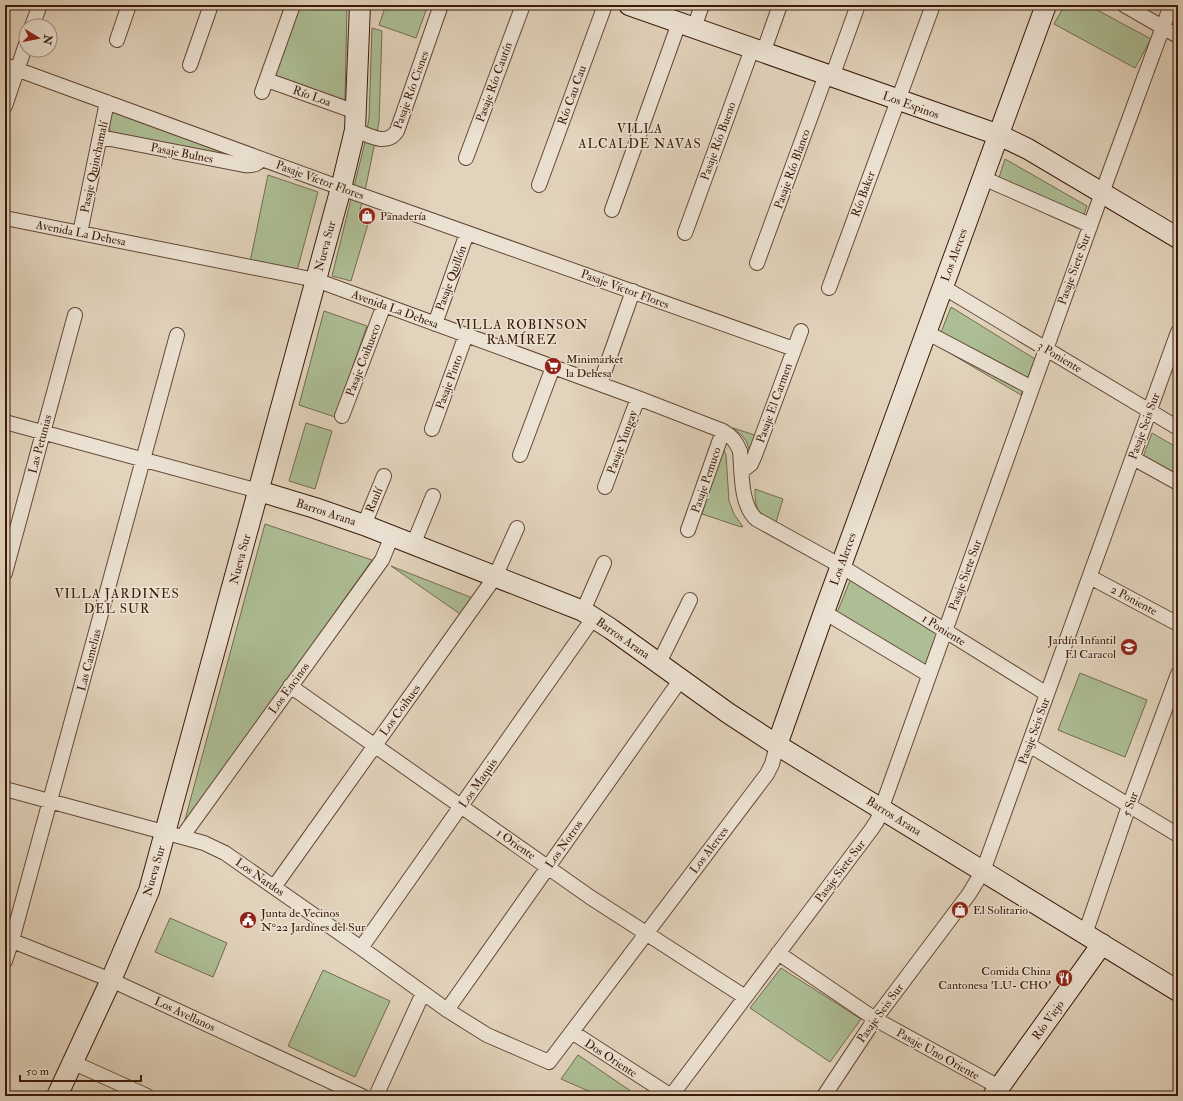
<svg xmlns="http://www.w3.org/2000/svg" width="1183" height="1101" font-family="'IM FELL Double Pica',serif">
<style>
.green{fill:#adbe95;stroke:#746c4f}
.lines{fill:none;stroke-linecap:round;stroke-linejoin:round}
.street-casing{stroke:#654836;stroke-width:16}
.secondary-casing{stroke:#3b1a09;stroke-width:22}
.street{stroke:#ece2d3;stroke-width:14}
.secondary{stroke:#ece2d3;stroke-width:20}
.labels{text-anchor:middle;stroke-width:3;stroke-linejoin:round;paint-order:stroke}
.street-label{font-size:12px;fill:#3b1a09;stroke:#ece2d3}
.poi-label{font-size:12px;fill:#3b1a09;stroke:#ece2d3;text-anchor:start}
.neighbourhood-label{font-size:13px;letter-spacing:1px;fill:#3b1a09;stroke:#ece2d3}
</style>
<rect width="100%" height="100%" fill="#e2d3bc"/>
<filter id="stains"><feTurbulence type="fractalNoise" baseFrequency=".005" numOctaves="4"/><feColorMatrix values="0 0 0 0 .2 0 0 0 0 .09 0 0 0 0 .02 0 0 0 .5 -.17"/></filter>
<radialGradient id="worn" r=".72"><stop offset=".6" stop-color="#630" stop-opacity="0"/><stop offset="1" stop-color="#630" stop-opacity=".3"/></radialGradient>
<path class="green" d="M300 5H347L345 100 275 75Z
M386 5H428L416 38 379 25Z
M1065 5H1088L1151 39 1135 68 1054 24Z
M372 28 382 31 379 122 365 191 360 210 371 214 351 281 332 276 365 142 369 118Z
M116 110 244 159 111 132 108 126 111 114Z
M1005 159 1087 206 1079 229 995 190Z
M268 175 318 192 297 271 250 262Z
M951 307 1035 359 1021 395 936 345Z
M324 311 367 326 335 417 299 405Z
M306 423 332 431 315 489 289 481Z
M733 428 758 436 751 458C748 442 746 438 733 428Z
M1152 433 1178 448V476L1143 457Z
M723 448 726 455 729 501 734 514 743 527 738 526 702 514Z
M755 489 783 499 776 522C757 514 755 509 755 489Z
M265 524 372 560 183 827Z
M391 566 475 599 463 616Z
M851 578 938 630 925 666 837 613Z
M1080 673 1147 700 1125 757 1058 730Z
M170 918 227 943 213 977 155 952Z
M781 968 861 1019 830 1062 750 1008Z
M323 970 390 1001 355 1077 288 1046Z
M578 1055 638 1096H600L561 1079Z"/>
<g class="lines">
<defs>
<path id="street" d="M1124 5 1178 36
M32 26 40 5
M694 28 702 5
M117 40 129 5
M763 53 780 5
M5 65 341 188 794 349
M190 65 211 5
M832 77 858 5
M267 80 356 112
M262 92 293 5
M5 106 26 44
M355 130C368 135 387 147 397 131L441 5
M100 137 244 165C251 166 257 165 261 159
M466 158 523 5
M983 178 1090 225
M539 185 605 5
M612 210 679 23
M5 218 316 280 638 398 723 431C732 436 736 442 740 451 742 472 740 504 756 519L841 566 1047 694
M80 233 107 102
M685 233 752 49
M757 263 826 75
M943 287 1178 428
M829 288 933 5
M435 324 467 233
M926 332 1032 388
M600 384 633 291
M342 416 384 305
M5 422 259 491
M432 429 466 335
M520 455 553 367
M1133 458 1178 483
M742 471 751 464 755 455 801 331
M605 487 638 398
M364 525 384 476
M688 530 723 431
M413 545 433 496
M5 573 75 315
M1090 577 1178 624
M583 611 604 563
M824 612 929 675
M659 663 690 600
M290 686 590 897 745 997
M1029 745 1178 835
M5 789 204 843 225 853 361 948 447 1010 487 1035 549 1062 767 774 772 764 777 745
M182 837 382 560 392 536
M274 887 495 577 517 528
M1085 934 1129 806 1178 674
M5 938 111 980 362 1096
M361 948 594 617
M778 953 875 1019 999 1087
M5 961 12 940 177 335
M447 1010 681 679
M572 1032 671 1096
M72 1062 147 1096
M376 1096 423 993
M671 1096 871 830 877 821 1102 193 1171 5
M824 1096 875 1019 969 894 983 871 1178 332"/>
<path id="secondary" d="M629 5 999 135 1028 149 1178 238
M259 491 315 508 364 525 583 611 611 629 728 713 777 745 1178 991
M777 745 824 612 1046 5
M57 1096 111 980 149 891 341 188 355 130 360 5
M993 1096 1102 944"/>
</defs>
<use href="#street" class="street-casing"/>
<use href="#secondary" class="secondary-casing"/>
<use href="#street" class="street"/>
<use href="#secondary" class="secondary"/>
</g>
<defs>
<symbol id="shop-disc" viewBox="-11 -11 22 22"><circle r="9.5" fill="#8f2418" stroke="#ece2d3"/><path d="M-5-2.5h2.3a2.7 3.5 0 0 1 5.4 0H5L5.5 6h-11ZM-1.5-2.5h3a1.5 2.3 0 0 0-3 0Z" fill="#fff"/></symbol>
<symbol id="supermarket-disc" viewBox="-11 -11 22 22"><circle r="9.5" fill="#8f2418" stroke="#ece2d3"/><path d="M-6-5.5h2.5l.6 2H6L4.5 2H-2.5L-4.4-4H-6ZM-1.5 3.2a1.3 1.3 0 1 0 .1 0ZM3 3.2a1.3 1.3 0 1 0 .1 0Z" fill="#fff"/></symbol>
<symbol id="school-disc" viewBox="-11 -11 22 22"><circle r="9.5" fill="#8f2418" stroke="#ece2d3"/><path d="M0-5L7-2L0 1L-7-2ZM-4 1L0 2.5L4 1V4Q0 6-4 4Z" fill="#fff"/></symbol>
<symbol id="civic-disc" viewBox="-11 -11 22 22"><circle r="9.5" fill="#8f2418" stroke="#ece2d3"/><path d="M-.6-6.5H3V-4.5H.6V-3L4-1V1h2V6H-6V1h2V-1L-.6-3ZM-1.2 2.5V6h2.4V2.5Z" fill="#fff"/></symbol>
<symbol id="restaurant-disc" viewBox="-11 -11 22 22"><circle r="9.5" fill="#8f2418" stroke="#ece2d3"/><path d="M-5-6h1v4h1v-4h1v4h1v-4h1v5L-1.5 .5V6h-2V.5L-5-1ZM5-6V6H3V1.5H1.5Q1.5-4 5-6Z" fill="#fff"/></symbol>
</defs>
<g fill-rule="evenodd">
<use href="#shop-disc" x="357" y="206" width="20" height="20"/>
<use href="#supermarket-disc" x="543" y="356" width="20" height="20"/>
<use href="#school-disc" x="1119" y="637" width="20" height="20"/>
<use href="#shop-disc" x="950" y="900" width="20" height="20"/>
<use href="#civic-disc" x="238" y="910" width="20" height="20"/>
<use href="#restaurant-disc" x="1054" y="968" width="20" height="20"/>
</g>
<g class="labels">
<g class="street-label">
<text transform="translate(494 82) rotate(-70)" y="4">Pasaje Río Cautín</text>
<text transform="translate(411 90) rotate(-70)" y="4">Pasaje Río Cisnes</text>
<text transform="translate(572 95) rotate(-70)" y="4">Río Cau Cau</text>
<text transform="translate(312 96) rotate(20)" y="4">Río Loa</text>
<text transform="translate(911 105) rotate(20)" y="4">Los Espinos</text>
<text transform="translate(718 141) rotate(-70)" y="4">Pasaje Río Bueno</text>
<text transform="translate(182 153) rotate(11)" y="4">Pasaje Bulnes</text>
<text transform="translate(94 167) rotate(-78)" y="4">Pasaje Quinchamalí</text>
<text transform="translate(792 169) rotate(-70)" y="4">Pasaje Río Blanco</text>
<text transform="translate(320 180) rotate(20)" y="4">Pasaje Víctor Flores</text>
<text transform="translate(863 194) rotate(-70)" y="4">Río Baker</text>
<text transform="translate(81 233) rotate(11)" y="4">Avenida La Dehesa</text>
<text transform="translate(325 246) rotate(-75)" y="4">Nueva Sur</text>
<text transform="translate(954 255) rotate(-70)" y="4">Los Alerces</text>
<text transform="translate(1074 269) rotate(-70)" y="4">Pasaje Siete Sur</text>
<text transform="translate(451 278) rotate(-70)" y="4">Pasaje Quillón</text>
<text transform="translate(625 289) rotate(20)" y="4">Pasaje Víctor Flores</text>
<text transform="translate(395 309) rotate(20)" y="4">Avenida La Dehesa</text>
<text transform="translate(1060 357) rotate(31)" y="4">3 Poniente</text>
<text transform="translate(363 360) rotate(-69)" y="4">Pasaje Coihueco</text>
<text transform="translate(449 382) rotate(-70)" y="4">Pasaje Pinto</text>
<text transform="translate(774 403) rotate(-70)" y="4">Pasaje El Carmen</text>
<text transform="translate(1144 426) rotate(-70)" y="4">Pasaje Seis Sur</text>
<text transform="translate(622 442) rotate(-70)" y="4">Pasaje Yungay</text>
<text transform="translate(40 444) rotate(-75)" y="4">Las Petunias</text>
<text transform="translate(706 480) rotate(-71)" y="4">Pasaje Pemuco</text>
<text transform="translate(374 500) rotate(-68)" y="4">Raulí</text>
<text transform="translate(326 512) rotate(18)" y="4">Barros Arana</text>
<text transform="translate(240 559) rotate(-75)" y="4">Nueva Sur</text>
<text transform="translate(843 559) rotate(-70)" y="4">Los Alerces</text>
<text transform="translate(965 575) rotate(-70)" y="4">Pasaje Siete Sur</text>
<text transform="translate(1134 600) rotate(28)" y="4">2 Poniente</text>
<text transform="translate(944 630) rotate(32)" y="4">1 Poniente</text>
<text transform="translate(623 638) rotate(35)" y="4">Barros Arana</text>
<text transform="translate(89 660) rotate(-75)" y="4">Las Camelias</text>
<text transform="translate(289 688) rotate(-54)" y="4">Los Encinos</text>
<text transform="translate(400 710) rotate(-54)" y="4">Los Coihues</text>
<text transform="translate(1034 731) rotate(-70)" y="4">Pasaje Seis Sur</text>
<text transform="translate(478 783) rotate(-55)" y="4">Los Maquis</text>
<text transform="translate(1130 804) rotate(-70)" y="4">5 Sur</text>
<text transform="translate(894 816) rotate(32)" y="4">Barros Arana</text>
<text transform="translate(516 844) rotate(35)" y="4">1 Oriente</text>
<text transform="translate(564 844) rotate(-55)" y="4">Los Notros</text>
<text transform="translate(709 850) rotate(-53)" y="4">Los Alerces</text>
<text transform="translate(154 871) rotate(-74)" y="4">Nueva Sur</text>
<text transform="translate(840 871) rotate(-53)" y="4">Pasaje Siete Sur</text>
<text transform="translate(260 877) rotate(35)" y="4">Los Nardos</text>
<text transform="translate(880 1013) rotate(-54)" y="4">Pasaje Seis Sur</text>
<text transform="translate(185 1014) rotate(25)" y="4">Los Avellanos</text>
<text transform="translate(1048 1020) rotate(-54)" y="4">Río Viejo</text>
<text transform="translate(938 1054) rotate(29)" y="4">Pasaje Uno Oriente</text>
<text transform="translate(611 1058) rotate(33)" y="4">Dos Oriente</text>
</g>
<g class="poi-label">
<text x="380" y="220">Panadería</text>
<text x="566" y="363">Minimarket<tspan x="566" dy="14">la Dehesa</tspan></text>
<text x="1116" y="644" text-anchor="end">Jardín Infantil<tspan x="1116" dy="14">El Caracol</tspan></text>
<text x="973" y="914">El Solitario</text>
<text x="261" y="917">Junta de Vecinos<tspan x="261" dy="14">N°22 Jardínes del Sur</tspan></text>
<text x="1051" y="975" text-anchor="end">Comida China<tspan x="1051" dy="14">Cantonesa 'LU- CHO'</tspan></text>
</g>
<g class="neighbourhood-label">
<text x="640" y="133">VILLA<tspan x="640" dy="15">ALCALDE NAVAS</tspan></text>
<text x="522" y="329">VILLA ROBINSON<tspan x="522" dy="15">RAMÍREZ</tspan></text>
<text x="117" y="598">VILLA JARDINES<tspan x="117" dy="15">DEL SUR</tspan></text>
</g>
</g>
<rect width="1183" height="1101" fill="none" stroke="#e2d3bc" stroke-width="20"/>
<rect x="6" y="6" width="1171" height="1089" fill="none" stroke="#3b1a09" stroke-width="2"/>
<rect x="10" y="10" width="1163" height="1081" fill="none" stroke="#3b1a09"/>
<g transform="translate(38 38) rotate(100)"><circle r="19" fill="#ece2d3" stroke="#a59282"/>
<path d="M0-3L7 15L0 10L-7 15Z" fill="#8f2418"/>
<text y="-6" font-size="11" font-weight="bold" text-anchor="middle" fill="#3b1a09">N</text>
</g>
<path d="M20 1075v6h121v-6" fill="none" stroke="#3b1a09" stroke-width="2"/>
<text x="26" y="1075" font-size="12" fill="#3b1a09" stroke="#ece2d3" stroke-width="3" paint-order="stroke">50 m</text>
<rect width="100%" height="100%" filter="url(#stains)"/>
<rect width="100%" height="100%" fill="url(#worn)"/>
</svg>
